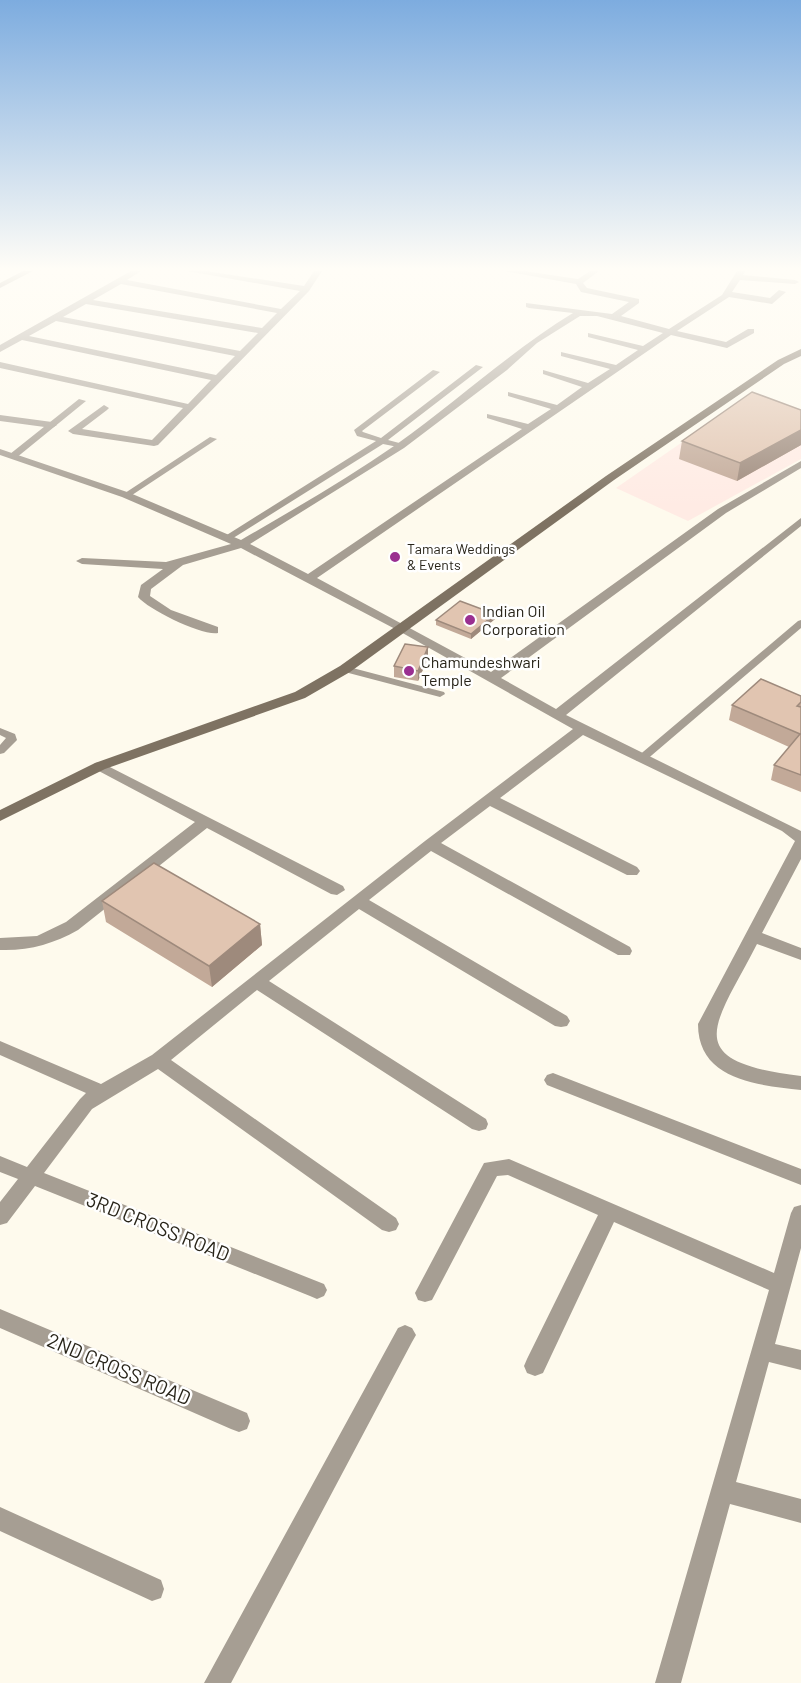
<svg xmlns="http://www.w3.org/2000/svg" width="801" height="1683" font-family="Barlow,sans-serif">
<style>
.education{fill:#ffebe4}
.lines{fill:none;stroke-linecap:round;stroke-linejoin:round}
.lane{fill:#a69e93;fill-rule:evenodd}
.street{fill:#a69e93;fill-rule:evenodd}
.secondary{fill:#7e7262;fill-rule:evenodd}
.wall{fill:#c2a998}
.shaded-wall{fill:#9e8a7c}
.building{fill:#e1c5b1;stroke:#9e8a7c;stroke-width:1.5}
.poi-dot{fill:#9a2f91;stroke:#fff;stroke-width:2}
.labels{text-anchor:middle;stroke-width:5;stroke-linejoin:round;paint-order:stroke}
.far-poi-label{font-size:14px;fill:#282419;stroke:#fff;text-anchor:start}
.poi-label{font-size:16px;fill:#282419;stroke:#fff;text-anchor:start}
.near-street-label{font-size:20px;fill:#282419;stroke:#fff}
</style>
<rect width="100%" height="100%" fill="#fefaed"/>
<path class="education" d="M743 400 801 420V459L688 521 616 488Z"/>
<g class="lines">
<path class="lane" d="M476 365 483 367 388 440 403 444V448L383 444 230 540 227 541 222 538 376 441 357 436 354 430 433 370 440 372 362 431 363 432 381 438Z
M79 399 86 401 16 458H10V454Z
M210 437 217 439 129 497 122 495Z
M801 620V628L645 761H637L635 759 637 757 798 621Z
M345 666 444 692 445 694 440 697 341 671 340 669 341 667Z
M0 728 15 734 17 740 4 753 0 754V745L6 738 0 735Z"/>
<path class="street" d="M131 271H141L127 280 281 309 300 291 187 271H206L304 286 314 271H322L309 291 158 445 154 446 73 434 68 431 104 405 109 408 107 410 82 429 152 440 183 408 0 368V362L188 404 211 380 22 340 0 352V345ZM121 284 277 313 262 328 93 300ZM86 304 258 333 240 351 63 317ZM56 321 235 356 216 375 29 336Z
M504 271H524L578 279 590 271H599L583 283 587 288 639 299V303L621 316 669 329 722 295 737 271H745L743 275 795 280 799 282 795 284 740 280 732 292 770 298 779 290 786 292 772 304 729 297 677 331 726 342 748 329H754V333L727 348 671 335 317 578 491 672 718 509 801 461V468L726 513 501 678 556 709 801 518V526L566 715 801 831V859L762 933 801 948V960L757 944C715 1026 677 1061 801 1076V1090C757 1085 698 1080 698 1024L795 841 782 831 583 735 500 798 637 867 640 871 637 875H627L490 806 441 843 630 947 632 951 630 955H618L431 851 369 900 567 1016 570 1021 567 1026 561 1027 555 1026 359 909 269 981 486 1119 488 1124 486 1129 479 1131 472 1129 257 990 171 1060 396 1218 399 1224 396 1230 389 1232 382 1230 158 1069 92 1109 44 1173 324 1284 327 1290 324 1296 317 1299 310 1296 35 1186 7 1223 0 1225V1202L18 1179 0 1172V1156L27 1167 80 1099 86 1093 0 1055V1041L101 1084 152 1055 425 841 573 729 399 631 241 548 183 565 151 589 150 596 171 610 218 627V633C202 636 149 610 138 597L141 585 163 569 82 564 76 561 82 558 166 562 231 544 122 497 0 455V449L130 493 241 540C294 509 347 479 397 444 457 401 511 351 573 313L529 308 526 307V303L612 314 629 302 581 292 576 284ZM580 316H597L663 333 643 346 588 333V337L638 350 616 365 561 352V356L610 369 588 383 543 370V374L582 387 557 405 508 392V396L551 409 528 424 487 414V418L522 429 308 574 250 544 404 448 507 370 537 343Z
M0 415 52 422 57 425 52 428 0 421Z
M100 762 343 886 345 890 337 895 331 894 207 828 78 930C53 944 29 951 0 950V938L37 936 66 922 195 822 95 769 93 766 95 763Z
M553 1073 801 1169V1185L547 1085 544 1080 547 1075Z
M509 1159 774 1273 791 1213 794 1207 801 1205V1248L775 1344 801 1350V1370L769 1362 736 1482 801 1499V1523L730 1504 681 1683H655L769 1290 614 1222 543 1373 535 1376 527 1373 524 1366 527 1359 598 1215 508 1175 497 1176 432 1300 425 1302 418 1300 415 1293 484 1163Z
M0 1309 247 1413 250 1421 247 1429 239 1432 231 1429 0 1328Z
M405 1325 412 1328 416 1335 412 1342 231 1683H204L398 1328Z
M0 1507 161 1580 164 1589 161 1598 152 1601 0 1531Z"/>
<path class="secondary" d="M23 271H33L0 288V283Z
M801 349V356L784 364 614 480 350 672 305 698 105 769 0 821V810L95 763 295 692 340 666 606 476 778 360Z"/>
</g>
<path class="wall" d="M801 410V445L737 481 679 459 682 441Z
M495 619 471 639 436 625V620Z
M428 647V658L418 681 394 677V666Z
M801 696V792L771 780 774 765 789 747 729 720 732 705Z
M102 901 260 924 262 945 212 987 106 922Z"/>
<path class="shaded-wall" d="M801 430V445L737 481 740 463Z
M495 614V619L471 639V634Z
M428 647V658L418 681V671Z
M260 924 262 945 212 987 209 966Z"/>
<path class="building" d="M752 392 801 410V430L740 463 682 441Z
M460 601 495 614 471 634 436 620Z
M405 644 428 647 418 671 394 666Z
M761 679 801 696V702L797 706 801 707V775L774 765 800 734 732 705Z
M154 863 260 924 209 966 102 901Z"/>
<linearGradient id="sky" x2="0" y2="1"><stop stop-color="#7dacdf"/><stop offset="0.53" stop-color="#fffdf7"/><stop offset="1" stop-color="#fffdf7" stop-opacity="0"/></linearGradient>
<rect width="801" height="507" fill="url(#sky)"/>
<g class="poi-dot">
<circle cx="395" cy="557" r="6"/>
<circle cx="470" cy="620" r="6"/>
<circle cx="409" cy="671" r="6"/>
</g>
<g class="labels">
<g class="far-poi-label">
<text x="407" y="554">Tamara Weddings<tspan x="407" dy="16">&amp; Events</tspan></text>
</g>
<g class="poi-label">
<text x="482" y="617">Indian Oil<tspan x="482" dy="18">Corporation</tspan></text>
<text x="421" y="668">Chamundeshwari<tspan x="421" dy="18">Temple</tspan></text>
</g>
<g class="near-street-label">
<text transform="translate(158 1227) rotate(22)" y="7">3RD CROSS ROAD</text>
<text transform="translate(119 1369) rotate(23)" y="7">2ND CROSS ROAD</text>
</g>
</g>
</svg>
